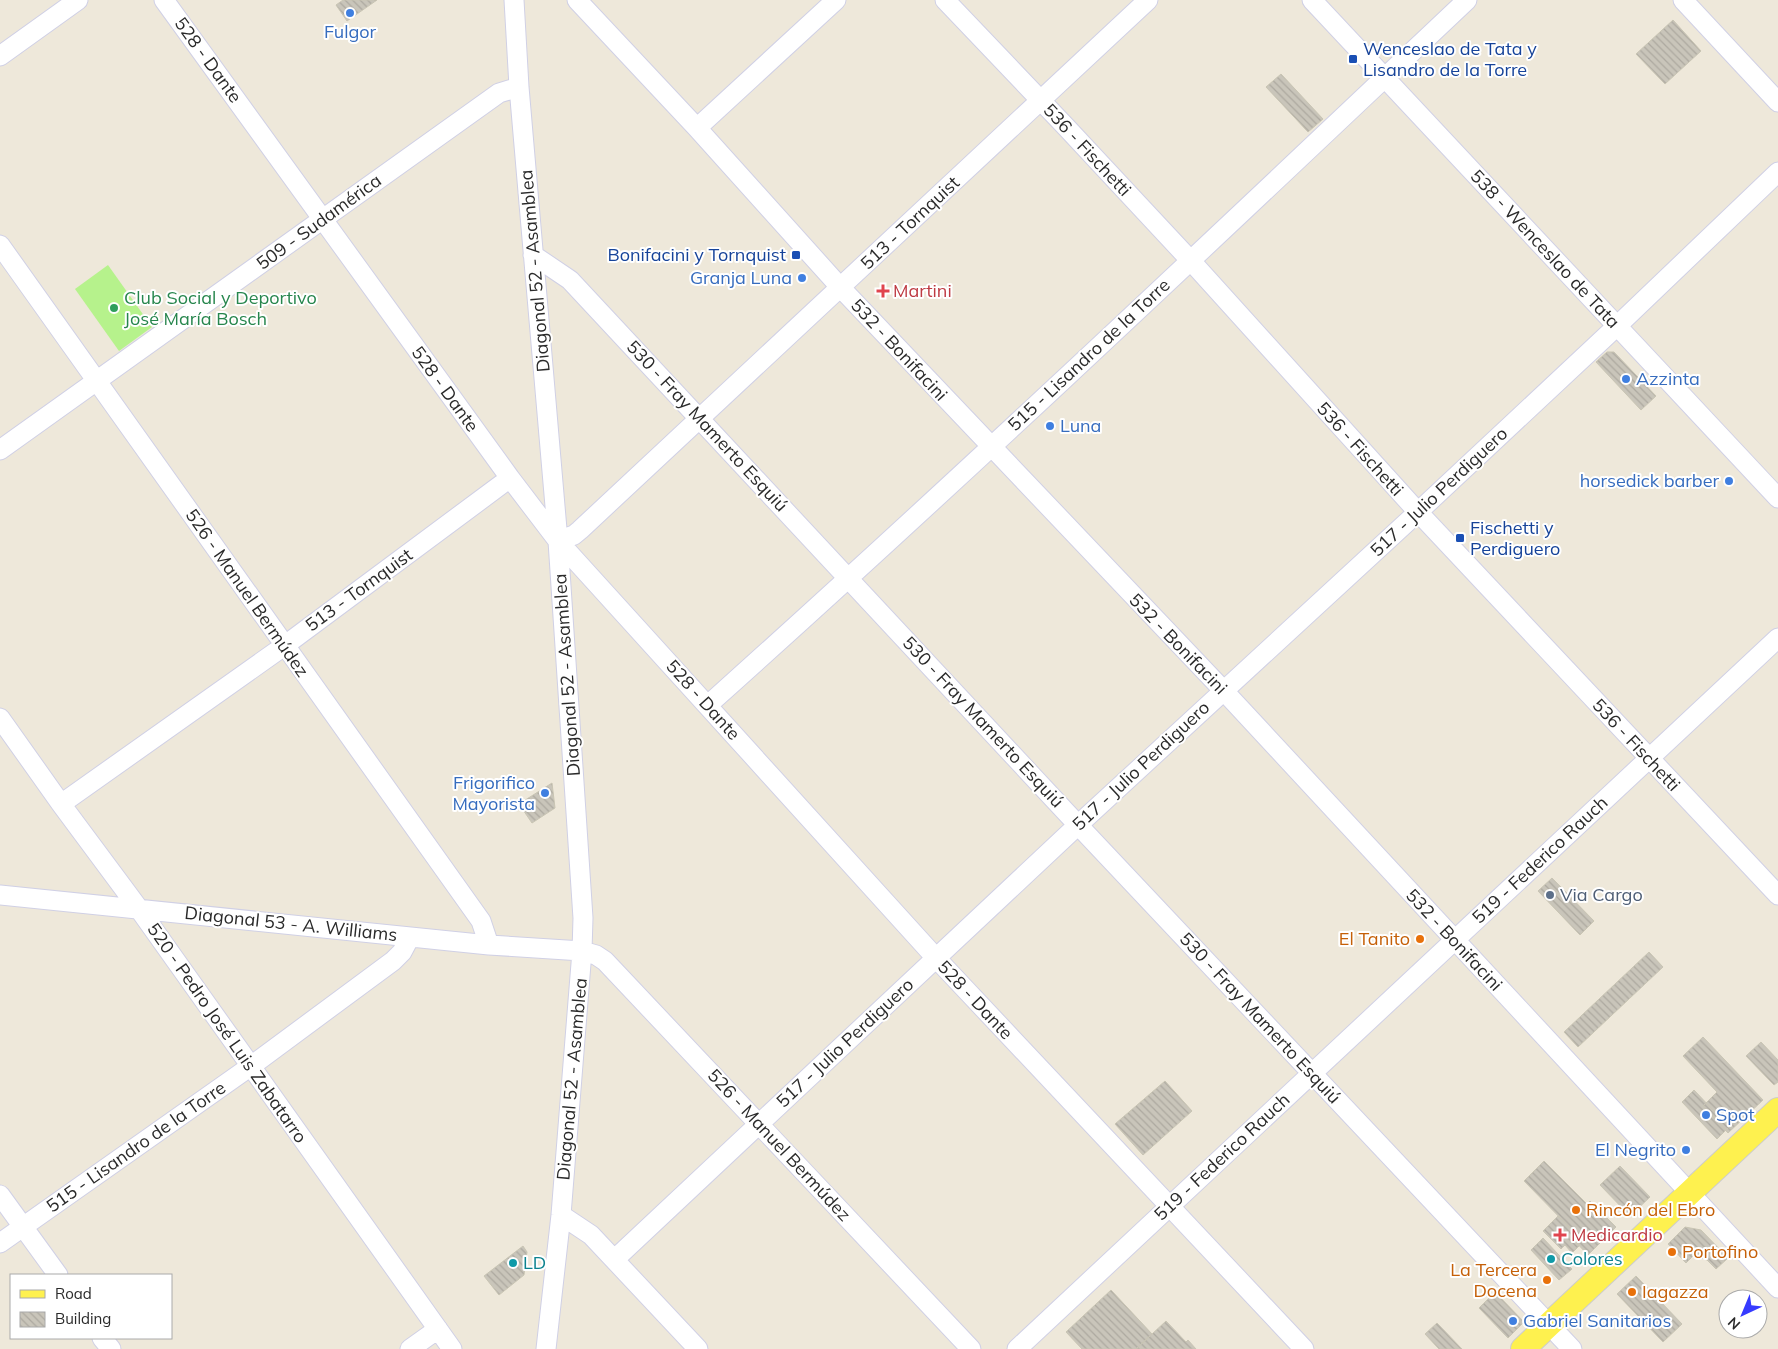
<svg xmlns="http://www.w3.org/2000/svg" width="1778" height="1349" font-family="Mulish,sans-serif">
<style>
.pitch{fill:#b6f28c}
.building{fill:url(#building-back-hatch);stroke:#c9c5b4}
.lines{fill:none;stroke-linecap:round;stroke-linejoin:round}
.minor-casing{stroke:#d0d0e5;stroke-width:21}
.major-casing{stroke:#ccc;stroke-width:26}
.minor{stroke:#fff;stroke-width:19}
.major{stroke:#fef14f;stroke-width:24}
.shop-dot{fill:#3f7fe0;stroke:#fff;stroke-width:2}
.transit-dot{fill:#1a4fb4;stroke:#fff;stroke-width:2}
.health-dot{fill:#e0444e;stroke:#fff;stroke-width:2}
.leisure-dot{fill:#2e9e5b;stroke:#fff;stroke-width:2}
.service-dot{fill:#5c6f8a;stroke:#fff;stroke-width:2}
.food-dot{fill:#e8710a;stroke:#fff;stroke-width:2}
.culture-dot{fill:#0f9aa8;stroke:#fff;stroke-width:2}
.labels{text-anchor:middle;stroke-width:4;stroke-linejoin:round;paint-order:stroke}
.shop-label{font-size:18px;fill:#366cbe;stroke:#fff;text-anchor:end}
.transit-label{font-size:18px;fill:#164399;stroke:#fff;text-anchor:start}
.street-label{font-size:18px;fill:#2a2a2a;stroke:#fff}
.health-label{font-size:18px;fill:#be3a42;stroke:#fff;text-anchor:start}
.leisure-label{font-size:18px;fill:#27864d;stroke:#fff;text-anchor:start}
.service-label{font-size:18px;fill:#4e5e75;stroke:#fff;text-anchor:start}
.food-label{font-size:18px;fill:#c56008;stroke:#fff;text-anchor:start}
.culture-label{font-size:18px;fill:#0d838f;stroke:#fff;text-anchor:start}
</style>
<defs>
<pattern id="building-back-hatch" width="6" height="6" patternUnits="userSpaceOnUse" patternTransform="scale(1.25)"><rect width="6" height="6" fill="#c9c5ba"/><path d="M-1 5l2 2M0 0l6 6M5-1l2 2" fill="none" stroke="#ada9a0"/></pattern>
</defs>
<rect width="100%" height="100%" fill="#eee8da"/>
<path class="pitch" d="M108 265 152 327 119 351 75 289Z"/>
<path class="building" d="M343 0H377L347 21 336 5Z
M1673 20 1701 51 1665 84 1636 54Z
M1281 74 1323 119 1308 132 1266 87Z
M1607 352H1614L1656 396 1641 410 1596 362Z
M552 783 555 808 532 823 519 804Z
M1552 878 1594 921 1580 935 1538 891Z
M1649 952 1663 967 1578 1047 1564 1032Z
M1703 1037 1763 1100 1728 1133 1703 1106 1717 1092 1683 1056Z
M1761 1042 1778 1060V1082L1774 1085 1746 1056Z
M1165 1081 1192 1111 1143 1155 1115 1124Z
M1694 1090 1729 1127 1717 1139 1682 1102Z
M1544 1161 1587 1204 1590 1201 1616 1227 1588 1255 1571 1237 1575 1233 1524 1181Z
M1620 1166 1650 1197 1630 1216 1600 1185Z
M1558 1216 1575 1233 1571 1237 1579 1246 1572 1253 1565 1245 1561 1249 1543 1231Z
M1685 1227 1701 1230 1728 1258 1716 1269 1707 1260 1694 1255 1686 1263 1668 1244Z
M1543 1238 1572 1269 1559 1280 1531 1250Z
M523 1246 527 1252 524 1275 499 1295 484 1276Z
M1636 1276 1682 1324 1663 1342 1617 1294Z
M1111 1290 1152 1334 1136 1349H1082L1066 1332Z
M1495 1292 1524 1322 1508 1338 1479 1308Z
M1166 1321 1186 1342 1188 1340 1196 1349H1136Z
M1437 1323 1462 1349H1439L1425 1334Z"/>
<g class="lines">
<defs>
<path id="minor" d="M164 0 510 478 558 541 936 958 1304 1349
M514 0 519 87 558 541 583 918 582 951 561 1215 546 1349
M577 0 697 128 840 287 1223 690 1778 1288
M945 0 1067 128 1191 261 1418 512 1778 895
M1312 0 1778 498
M1683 0 1778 102
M0 56 78 0
M697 128 836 0
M0 245 481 921 489 945
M533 255 570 280 1078 825 1572 1349
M0 450 499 93 519 87
M558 541 574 535 580 530 1148 0
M708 705C965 475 1216 237 1467 0
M0 718 61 804 139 909 452 1349
M61 804 284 646 510 478
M0 895 489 945 582 951 596 955 605 961 971 1349
M0 1195 58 1275
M561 1215 591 1235 698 1349
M0 1243 251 1066 393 961 402 952 410 937
M615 1259 1078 825 1418 512 1617 326 1778 172
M102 1338 111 1349
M410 1349 438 1329
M1017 1349 1778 638"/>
<path id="major" d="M1523 1349 1778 1110"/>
</defs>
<use href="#minor" class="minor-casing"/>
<use href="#major" class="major-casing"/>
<use href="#minor" class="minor"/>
<use href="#major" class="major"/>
</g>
<g class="shop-dot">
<circle cx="350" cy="13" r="5"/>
<circle cx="802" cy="278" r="5"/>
<circle cx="1626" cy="379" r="5"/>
<circle cx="1050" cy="426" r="5"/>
<circle cx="1729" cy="481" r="5"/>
<circle cx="545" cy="793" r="5"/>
<circle cx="1706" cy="1115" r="5"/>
<circle cx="1686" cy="1150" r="5"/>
<circle cx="1513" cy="1321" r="5"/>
</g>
<g class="transit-dot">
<rect x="1348" y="54" width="10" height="10" rx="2.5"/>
<rect x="791" y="250" width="10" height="10" rx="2.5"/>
<rect x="1455" y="533" width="10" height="10" rx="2.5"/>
</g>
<g class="health-dot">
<path d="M880.5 283.5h5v5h5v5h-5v5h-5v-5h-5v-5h5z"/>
<path d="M1557.5 1227.5h5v5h5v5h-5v5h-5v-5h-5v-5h5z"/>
</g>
<circle class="leisure-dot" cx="114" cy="308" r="5"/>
<circle class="service-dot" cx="1550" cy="895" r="5"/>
<g class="food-dot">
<circle cx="1420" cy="939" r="5"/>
<circle cx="1576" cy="1210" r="5"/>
<circle cx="1672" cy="1252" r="5"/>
<circle cx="1547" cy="1280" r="5"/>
<circle cx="1632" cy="1292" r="5"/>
</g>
<g class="culture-dot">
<circle cx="1551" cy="1259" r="5"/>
<circle cx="513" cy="1263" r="5"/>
</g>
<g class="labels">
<g class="shop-label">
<text x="350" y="38" text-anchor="middle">Fulgor</text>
<text x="792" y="284">Granja Luna</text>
<text x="1636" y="385" text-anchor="start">Azzinta</text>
<text x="1060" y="432" text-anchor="start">Luna</text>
<text x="1719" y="487">horsedick barber</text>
<text x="535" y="789">Frigorifico<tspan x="535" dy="21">Mayorista</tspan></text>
<text x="1716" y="1121" text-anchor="start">Spot</text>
<text x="1676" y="1156">El Negrito</text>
<text x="1523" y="1327" text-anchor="start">Gabriel Sanitarios</text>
</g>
<g class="transit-label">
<text x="1363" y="55">Wenceslao de Tata y<tspan x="1363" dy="21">Lisandro de la Torre</tspan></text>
<text x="786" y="261" text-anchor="end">Bonifacini y Tornquist</text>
<text x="1470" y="534">Fischetti y<tspan x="1470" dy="21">Perdiguero</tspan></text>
</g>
<g class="street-label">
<text transform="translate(208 60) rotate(54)" y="6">528 - Dante</text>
<text transform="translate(1087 150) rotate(47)" y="6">536 - Fischetti</text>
<text transform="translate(319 222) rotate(-36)" y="6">509 - Sudamérica</text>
<text transform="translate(910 223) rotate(-43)" y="6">513 - Tornquist</text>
<text transform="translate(1545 249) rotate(47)" y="6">538 - Wenceslao de Tata</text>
<text transform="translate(535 271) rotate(-95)" y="6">Diagonal 52 - Asamblea</text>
<text transform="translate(899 350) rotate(47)" y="6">532 - Bonifacini</text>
<text transform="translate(1089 355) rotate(-43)" y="6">515 - Lisandro de la Torre</text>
<text transform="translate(445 389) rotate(54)" y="6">528 - Dante</text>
<text transform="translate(707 426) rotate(47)" y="6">530 - Fray Mamerto Esquiú</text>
<text transform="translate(1360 449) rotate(48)" y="6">536 - Fischetti</text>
<text transform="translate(1439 492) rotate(-43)" y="6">517 - Julio Perdiguero</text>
<text transform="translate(359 590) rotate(-36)" y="6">513 - Tornquist</text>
<text transform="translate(247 593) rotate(55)" y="6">526 - Manuel Bermúdez</text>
<text transform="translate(1178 644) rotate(46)" y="6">532 - Bonifacini</text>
<text transform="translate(567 675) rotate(-94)" y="6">Diagonal 52 - Asamblea</text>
<text transform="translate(703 700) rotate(48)" y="6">528 - Dante</text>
<text transform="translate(983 722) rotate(47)" y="6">530 - Fray Mamerto Esquiú</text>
<text transform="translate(1636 745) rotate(47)" y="6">536 - Fischetti</text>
<text transform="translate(1141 766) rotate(-43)" y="6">517 - Julio Perdiguero</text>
<text transform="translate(1540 860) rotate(-43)" y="6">519 - Federico Rauch</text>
<text transform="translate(291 924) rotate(6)" y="6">Diagonal 53 - A. Williams</text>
<text transform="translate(1454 940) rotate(47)" y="6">532 - Bonifacini</text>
<text transform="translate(975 1000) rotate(47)" y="6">528 - Dante</text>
<text transform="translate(1260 1018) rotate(47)" y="6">530 - Fray Mamerto Esquiú</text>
<text transform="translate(227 1033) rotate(55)" y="6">520 - Pedro José Luis Zabatarro</text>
<text transform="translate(845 1043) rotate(-43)" y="6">517 - Julio Perdiguero</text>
<text transform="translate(572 1079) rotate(-85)" y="6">Diagonal 52 - Asamblea</text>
<text transform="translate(779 1145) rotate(47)" y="6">526 - Manuel Bermúdez</text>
<text transform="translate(136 1147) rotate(-35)" y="6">515 - Lisandro de la Torre</text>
<text transform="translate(1222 1157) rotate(-43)" y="6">519 - Federico Rauch</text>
</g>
<g class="health-label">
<text x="893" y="297">Martini</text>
<text x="1571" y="1241">Medicardio</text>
</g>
<g class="leisure-label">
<text x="124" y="304">Club Social y Deportivo<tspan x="124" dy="21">José María Bosch</tspan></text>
</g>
<g class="service-label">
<text x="1560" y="901">Via Cargo</text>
</g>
<g class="food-label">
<text x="1410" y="945" text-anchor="end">El Tanito</text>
<text x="1586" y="1216">Rincón del Ebro</text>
<text x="1682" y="1258">Portofino</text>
<text x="1537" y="1276" text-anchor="end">La Tercera<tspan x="1537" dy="21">Docena</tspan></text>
<text x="1642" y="1298">Iagazza</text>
</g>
<g class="culture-label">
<text x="1561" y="1265">Colores</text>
<text x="523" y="1269">LD</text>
</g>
</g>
<rect x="10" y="1274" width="162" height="65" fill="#ffffff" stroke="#aaaaaa"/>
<rect x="20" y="1290" width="25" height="8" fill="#fef14f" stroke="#aaaaaa"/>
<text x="55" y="1299" font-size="15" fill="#2a2a2a">Road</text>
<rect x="20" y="1312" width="25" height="15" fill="url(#building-back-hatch)" stroke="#aaaaaa"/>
<text x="55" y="1324" font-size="15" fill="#2a2a2a">Building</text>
<g transform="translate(1743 1314) rotate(224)"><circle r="24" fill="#ffffff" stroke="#aaaaaa"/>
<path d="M0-4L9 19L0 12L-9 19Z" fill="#363bff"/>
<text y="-8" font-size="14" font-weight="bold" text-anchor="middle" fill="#2a2a2a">N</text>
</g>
</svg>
